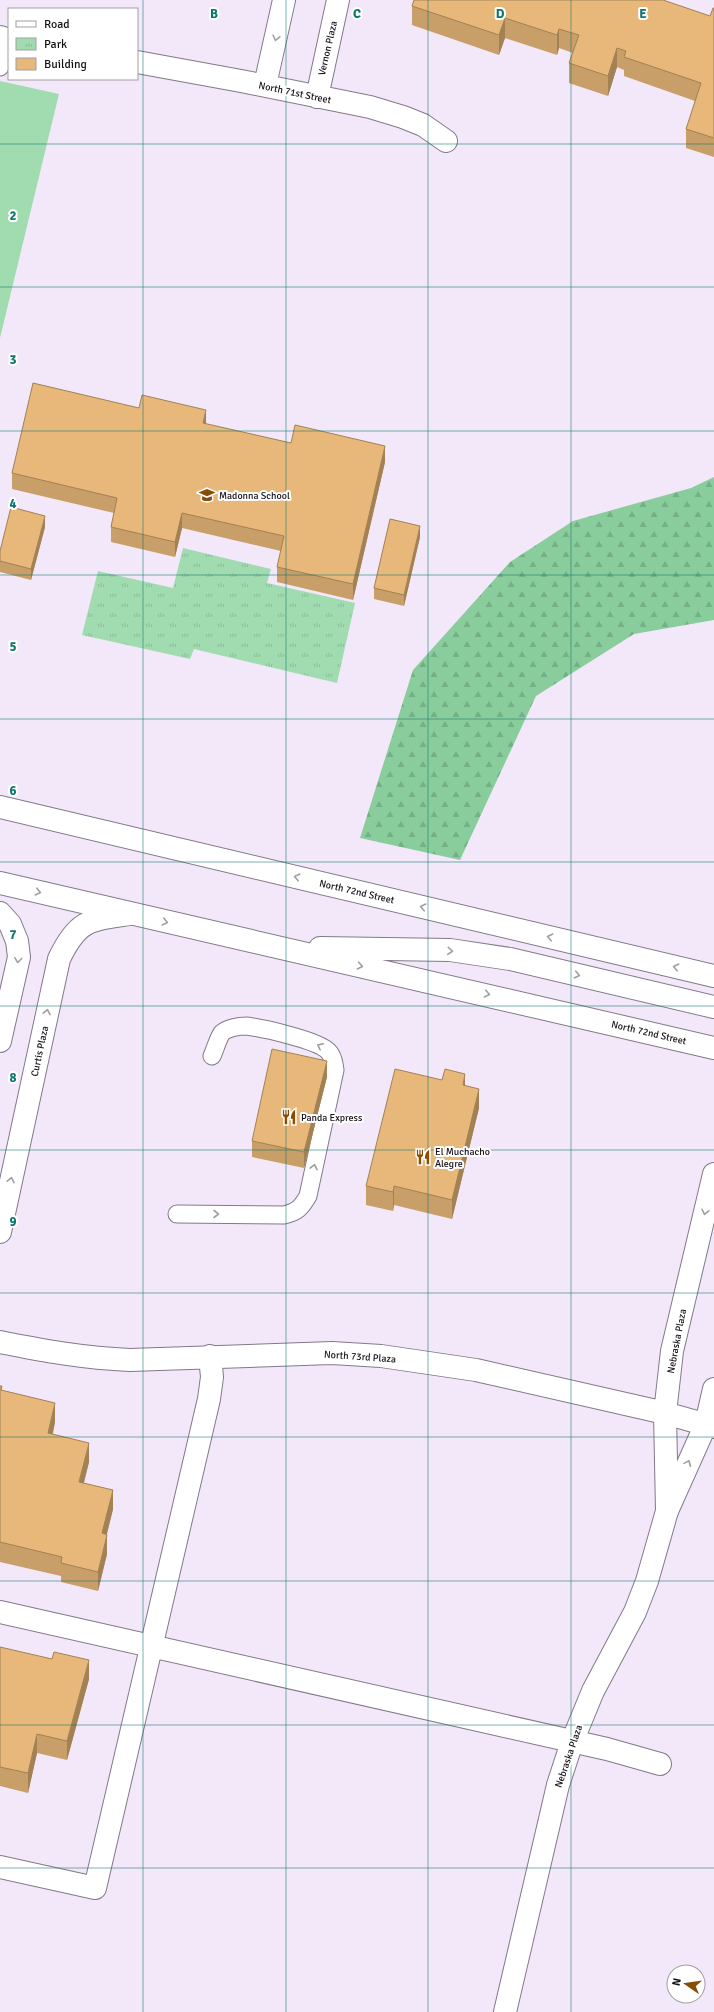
<svg xmlns="http://www.w3.org/2000/svg" width="714" height="2012" font-family="Signika,sans-serif">
<style>
.grass{fill:#a1dcb1}
.forest{fill:url(#forest-firs)}
.park{fill:url(#park-tufts)}
.lines{fill:none;stroke-linecap:round;stroke-linejoin:round}
.service-casing{stroke:#837989;stroke-width:19}
.minor-casing{stroke:#837989;stroke-width:24}
.tertiary-casing{stroke:#837989;stroke-width:24}
.primary-casing{stroke:#837989;stroke-width:24}
.service{stroke:#fff;stroke-width:17}
.minor{stroke:#fff;stroke-width:22}
.tertiary{stroke:#fff;stroke-width:22}
.primary{stroke:#fff;stroke-width:22}
.wall{fill:#c89e69}
.shaded-wall{fill:#a28155}
.building{fill:#e8b87a;stroke:#a28155}
.oneway{stroke:#a19fa2}
.grid{fill:none;stroke:#0f766e;stroke-width:1;stroke-opacity:0.55}
.labels{text-anchor:middle;stroke-width:4;stroke-linejoin:round;paint-order:stroke}
.street-label{font-size:10px;fill:#141016;stroke:#fff}
.poi-label{font-size:10px;fill:#141016;stroke:#fff;text-anchor:start}
.grid-label{font-size:13px;text-anchor:middle;font-weight:bold;fill:#0f766e;stroke:#fff;stroke-width:4;stroke-linejoin:round;paint-order:stroke}
</style>
<defs>
<pattern id="forest-firs" width="22" height="20" patternUnits="userSpaceOnUse"><rect width="22" height="20" fill="#89cd9c"/><path d="M5 1l3.5 6h-7zM16 11l3.5 6h-7z" fill="#75af86"/></pattern>
<pattern id="park-tufts" width="24" height="20" patternUnits="userSpaceOnUse"><rect width="24" height="20" fill="#a1dcb1"/><path d="M3 7l-1-3M5 7V3M7 7l1-3M15 17l-1-3M17 17v-4M19 17l1-3" fill="none" stroke="#8abc98"/></pattern>
</defs>
<rect width="100%" height="100%" fill="#f2e8f9"/>
<path class="grass" d="M0 81 59 94 0 338Z"/>
<path class="forest" d="M714 477V620L634 634 536 696 460 860 360 838 413 670 510 562 573 521 691 488Z"/>
<path class="park" d="M183 548 271 569 267 583 355 603 337 683 194 649 190 659 82 635 98 571 173 588Z"/>
<g class="lines">
<defs>
<path id="service" d="M0 67 7 39
M177 1214 284 1215C297 1212 301 1208 308 1196L335 1070C334 1063 333 1056 328 1051 317 1040 262 1028 246 1026 239 1026 227 1028 222 1033 218 1038 215 1050 212 1056"/>
<path id="minor" d="M0 37 9 40
M137 62 241 81 370 107 403 117 423 125 446 141
M265 85 284 0
M317 97 338 0
M0 913 10 924 17 941 19 957 0 1041
M0 1232 59 959C78 919 90 920 130 914
M0 1342C45 1351 84 1358 130 1360L332 1353 381 1356 476 1370 665 1413 714 1427
M665 1413 672 1351 714 1174
M0 1612 607 1749 660 1764
M0 1867 95 1888 209 1399 212 1377 210 1356
M505 2012 558 1785 572 1742 593 1691 635 1612 647 1581 667 1511 706 1424 714 1389"/>
<path id="tertiary" d="M665 1413 667 1511"/>
<path id="primary" d="M0 807 714 976
M0 883 714 1048
M320 948 450 950 510 959 714 1007"/>
</defs>
<use href="#service" class="service-casing"/>
<use href="#minor" class="minor-casing"/>
<use href="#tertiary" class="tertiary-casing"/>
<use href="#primary" class="primary-casing"/>
<use href="#service" class="service"/>
<use href="#minor" class="minor"/>
<use href="#tertiary" class="tertiary"/>
<use href="#primary" class="primary"/>
</g>
<path class="wall" d="M412 6 710 16 714 8V157L686 148V129L695 101 624 76V70L617 67 608 96 569 83V63L573 53 559 48 557 55 505 38 499 55 412 25Z
M206 424 291 443 385 462 353 600 277 582V567L281 551 182 528 175 557 111 542V527L114 513 12 489V473Z
M45 527 31 580 0 572V551Z
M420 537 404 606 374 599V588Z
M327 1077 304 1168 252 1157V1141Z
M465 1086 479 1108 452 1219 394 1205 393 1211 366 1205V1186Z
M0 1386 2 1390 55 1422 53 1434 89 1462 84 1483 113 1509 107 1534V1554L98 1591 61 1582V1576L0 1562Z
M0 1647 89 1679 67 1760 37 1753 28 1793 0 1786Z"/>
<path class="shaded-wall" d="M505 18V38L499 55V35Z
M559 29V48L557 55V35Z
M617 48V67L608 96V76Z
M206 410V426L203 423Z
M385 446V462L353 600V584Z
M182 513V528L175 557V542Z
M45 516V527L31 580V569Z
M420 526V537L404 606V595Z
M327 1061V1077L304 1168V1152Z
M465 1074V1093L463 1085Z
M479 1089V1108L452 1219V1200Z
M394 1186V1205L393 1211V1192Z
M55 1403V1422L48 1452V1433Z
M89 1443V1462L79 1501V1482Z
M113 1490V1509L102 1553V1533Z
M107 1535V1554L98 1591V1572Z
M89 1660V1679L67 1760V1741Z
M37 1734V1753L28 1793V1773Z"/>
<path class="building" d="M414 0H663L710 16 713 8H714V138L686 129 701 83 624 57 626 51 617 48 608 76 569 63 579 35 559 29 557 35 505 18 499 35 412 6Z
M33 383 139 408 142 395 206 410 203 423 291 443 295 425 385 446 353 584 277 567 284 536 182 513 175 542 111 527 117 498 12 473Z
M11 507 45 516 31 569 0 561V551Z
M390 519 420 526 404 595 374 588Z
M272 1049 327 1061 304 1152 252 1141Z
M395 1069 442 1080 445 1069 465 1074 463 1085 479 1089 452 1200 394 1186 393 1192 366 1186Z
M0 1386H2L1 1390 55 1403 48 1433 89 1443 79 1482 113 1490 102 1533 107 1535 98 1572 61 1563 62 1557 0 1542Z
M0 1647 52 1659 54 1652 89 1660 67 1741 37 1734 28 1773 0 1767Z"/>
<defs><path id="oneway-chevron" d="M-2-3.5L2.5 0L-2 3.5" fill="none" stroke-width="1.6" stroke-linecap="round" stroke-linejoin="round"/></defs>
<g class="oneway">
<use href="#oneway-chevron" transform="translate(276 38) rotate(103)"/>
<use href="#oneway-chevron" transform="translate(297 877) rotate(-167)"/>
<use href="#oneway-chevron" transform="translate(38 892) rotate(13)"/>
<use href="#oneway-chevron" transform="translate(423 907) rotate(-167)"/>
<use href="#oneway-chevron" transform="translate(165 922) rotate(13)"/>
<use href="#oneway-chevron" transform="translate(550 937) rotate(-167)"/>
<use href="#oneway-chevron" transform="translate(450 951) rotate(5)"/>
<use href="#oneway-chevron" transform="translate(18 960) rotate(97)"/>
<use href="#oneway-chevron" transform="translate(360 966) rotate(12)"/>
<use href="#oneway-chevron" transform="translate(676 967) rotate(-167)"/>
<use href="#oneway-chevron" transform="translate(577 975) rotate(13)"/>
<use href="#oneway-chevron" transform="translate(487 994) rotate(12)"/>
<use href="#oneway-chevron" transform="translate(47 1012) rotate(-78)"/>
<use href="#oneway-chevron" transform="translate(320 1046) rotate(-153)"/>
<use href="#oneway-chevron" transform="translate(314 1167) rotate(-78)"/>
<use href="#oneway-chevron" transform="translate(11 1180) rotate(-78)"/>
<use href="#oneway-chevron" transform="translate(705 1212) rotate(103)"/>
<use href="#oneway-chevron" transform="translate(216 1214)"/>
<use href="#oneway-chevron" transform="translate(688 1463) rotate(-66)"/>
</g>
<path class="grid" d="M143 0V2012M286 0V2012M428 0V2012M571 0V2012M0 144H714M0 287H714M0 431H714M0 575H714M0 719H714M0 862H714M0 1006H714M0 1150H714M0 1293H714M0 1437H714M0 1581H714M0 1725H714M0 1868H714"/>
<defs>
<symbol id="school-bare" viewBox="-9 -9 18 18"><path d="M0-5L7-2L0 1L-7-2ZM-4 1L0 2.5L4 1V4Q0 6-4 4Z" fill="#874d05" stroke="#fff" stroke-width="2.5" paint-order="stroke"/></symbol>
<symbol id="restaurant-bare" viewBox="-9 -9 18 18"><path d="M-5-6h1v4h1v-4h1v4h1v-4h1v5L-1.5 .5V6h-2V.5L-5-1ZM5-6V6H3V1.5H1.5Q1.5-4 5-6Z" fill="#874d05" stroke="#fff" stroke-width="2.5" paint-order="stroke"/></symbol>
</defs>
<g fill-rule="evenodd">
<use href="#school-bare" x="196" y="484" width="22" height="22"/>
<use href="#restaurant-bare" x="278" y="1106" width="22" height="22"/>
<use href="#restaurant-bare" x="412" y="1146" width="22" height="22"/>
</g>
<g class="labels">
<g class="street-label">
<text transform="translate(327 48) rotate(-77)" y="4">Vernon Plaza</text>
<text transform="translate(295 92) rotate(12)" y="4">North 71st Street</text>
<text transform="translate(357 891) rotate(13)" y="4">North 72nd Street</text>
<text transform="translate(649 1032) rotate(13)" y="4">North 72nd Street</text>
<text transform="translate(39 1051) rotate(-78)" y="4">Curtis Plaza</text>
<text transform="translate(676 1341) rotate(-79)" y="4">Nebraska Plaza</text>
<text transform="translate(360 1356) rotate(4)" y="4">North 73rd Plaza</text>
<text transform="translate(568 1756) rotate(-71)" y="4">Nebraska Plaza</text>
</g>
<g class="poi-label">
<text x="219" y="499">Madonna School</text>
<text x="301" y="1121">Panda Express</text>
<text x="435" y="1155">El Muchacho<tspan x="435" dy="12">Alegre</tspan></text>
</g>
</g>
<g class="grid-label">
<text x="214" y="18">B</text>
<text x="357" y="18">C</text>
<text x="500" y="18">D</text>
<text x="643" y="18">E</text>
<text x="13" y="220">2</text>
<text x="13" y="364">3</text>
<text x="13" y="508">4</text>
<text x="13" y="651">5</text>
<text x="13" y="795">6</text>
<text x="13" y="939">7</text>
<text x="13" y="1082">8</text>
<text x="13" y="1226">9</text>
</g>
<rect x="8" y="8" width="130" height="72" fill="#ffffff" stroke="#a19fa2"/>
<rect x="16" y="21" width="20" height="6" fill="#ffffff" stroke="#a19fa2"/>
<text x="44" y="28" font-size="12" fill="#141016">Road</text>
<rect x="16" y="38" width="20" height="12" fill="url(#park-tufts)" stroke="#a19fa2"/>
<text x="44" y="48" font-size="12" fill="#141016">Park</text>
<rect x="16" y="58" width="20" height="12" fill="#e8b87a" stroke="#a19fa2"/>
<text x="44" y="68" font-size="12" fill="#141016">Building</text>
<g transform="translate(686 1984) rotate(283)"><circle r="19" fill="#ffffff" stroke="#a19fa2"/>
<path d="M0-3L7 15L0 10L-7 15Z" fill="#874d05"/>
<text y="-6" font-size="11" font-weight="bold" text-anchor="middle" fill="#141016">N</text>
</g>
</svg>
